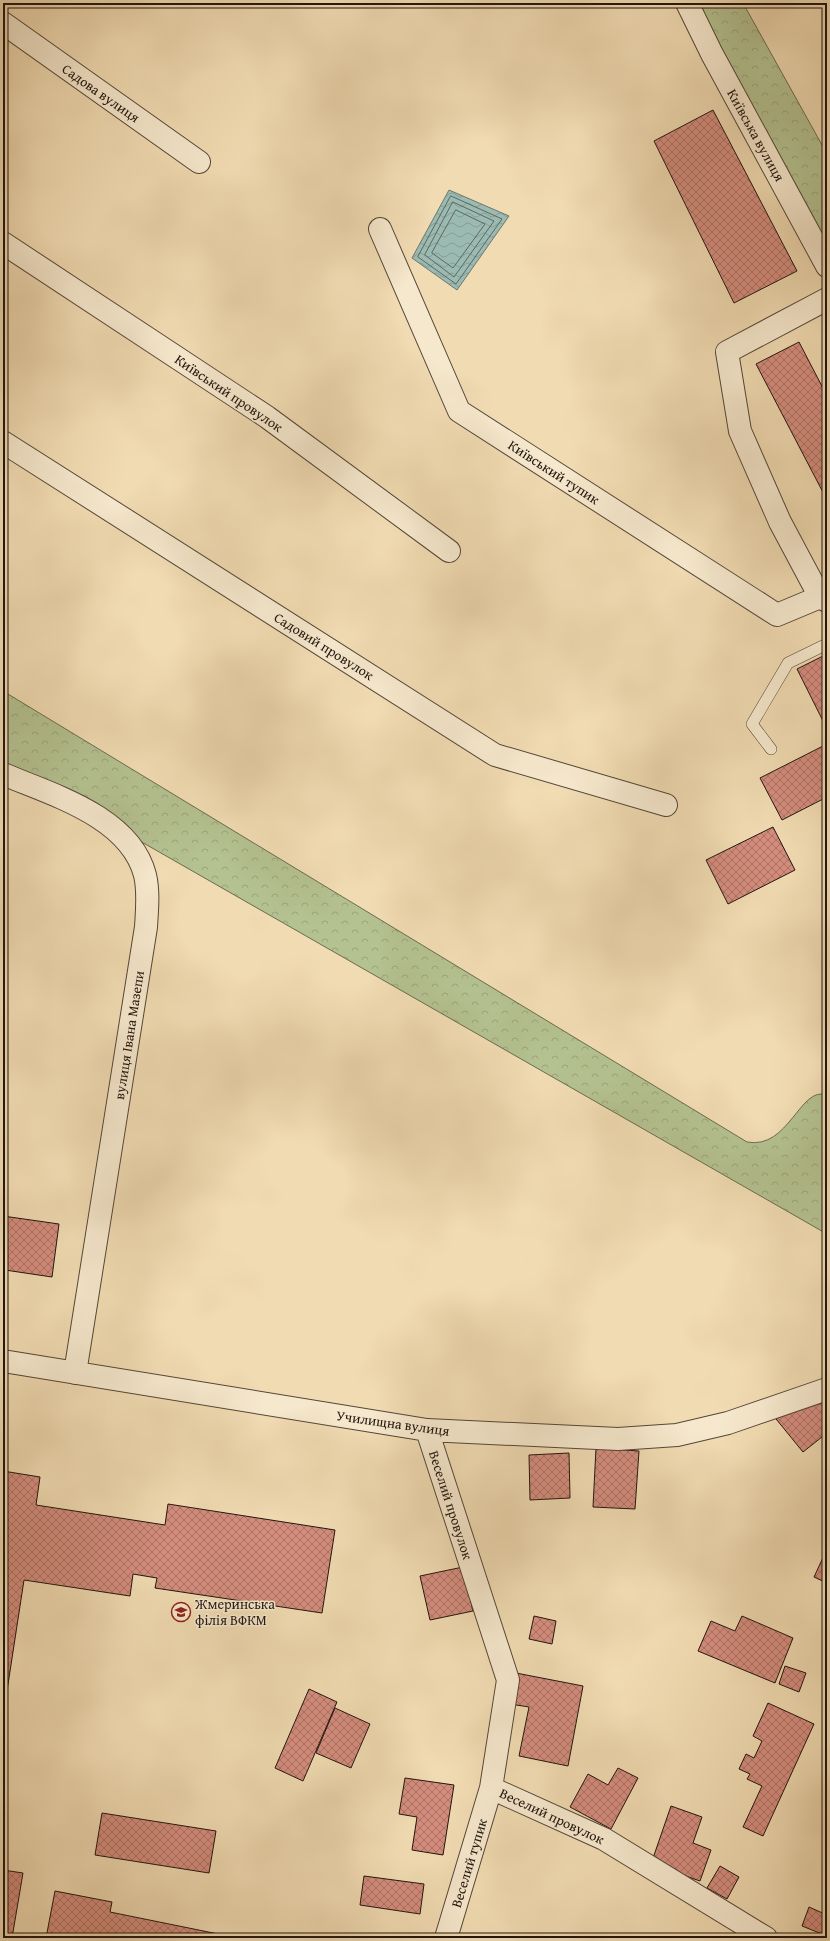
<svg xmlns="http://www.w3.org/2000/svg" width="830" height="1941" font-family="'Gentium Book Plus',serif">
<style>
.forest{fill:url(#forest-crowns);stroke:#6a6b50}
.water{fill:url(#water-waves);stroke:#6a7870}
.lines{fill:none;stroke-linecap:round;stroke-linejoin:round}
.shore{stroke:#5e6860;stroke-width:1}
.building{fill:url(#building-cross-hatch);stroke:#20150f}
.service-casing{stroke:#544638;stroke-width:12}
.minor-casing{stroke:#544638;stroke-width:24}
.tertiary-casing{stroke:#544638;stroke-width:24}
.service{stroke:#f6e8cd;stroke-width:11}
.minor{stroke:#f6e8cd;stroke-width:22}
.tertiary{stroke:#f6e8cd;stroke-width:22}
.labels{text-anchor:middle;stroke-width:3;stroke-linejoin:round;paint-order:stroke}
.street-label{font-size:14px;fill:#20150f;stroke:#f6e8cd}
.poi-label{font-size:14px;fill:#20150f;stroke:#f6e8cd;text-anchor:start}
</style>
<defs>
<pattern id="forest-crowns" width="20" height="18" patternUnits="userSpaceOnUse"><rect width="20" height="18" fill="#b4c190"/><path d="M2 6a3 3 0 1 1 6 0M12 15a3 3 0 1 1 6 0" fill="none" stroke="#9aa57b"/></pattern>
<pattern id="water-waves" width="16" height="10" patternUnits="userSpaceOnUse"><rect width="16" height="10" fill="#9bbab1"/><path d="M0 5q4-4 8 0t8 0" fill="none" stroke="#859f97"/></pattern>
<pattern id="building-cross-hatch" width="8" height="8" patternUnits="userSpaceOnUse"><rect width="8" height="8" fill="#d58d7e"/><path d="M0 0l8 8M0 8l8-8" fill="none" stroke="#ac7266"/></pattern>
</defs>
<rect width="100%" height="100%" fill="#f1dbb2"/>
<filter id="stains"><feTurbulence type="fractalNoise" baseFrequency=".005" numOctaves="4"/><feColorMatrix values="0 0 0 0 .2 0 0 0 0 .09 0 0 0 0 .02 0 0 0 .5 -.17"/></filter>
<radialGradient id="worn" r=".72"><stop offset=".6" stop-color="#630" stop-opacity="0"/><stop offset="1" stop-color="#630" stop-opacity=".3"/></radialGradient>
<path class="forest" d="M687 3H743L827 154V266Z
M3 691 747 1142C789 1150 800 1085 827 1095V1234L84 809 3 774Z"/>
<path class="water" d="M449 190 509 216 457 290 412 258Z"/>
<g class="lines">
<path class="shore" d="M451 196 502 219 456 284 418 257Z
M453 202 494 221 454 277 425 255Z
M456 210 485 224 453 268 432 253Z"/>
</g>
<path class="building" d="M713 110 797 271 734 303 654 141Z
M799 342 827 396V500L756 364Z
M827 654V729L797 669Z
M825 745 827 748V797L782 820 760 778Z
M773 827 795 870 728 904 706 860Z
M3 1216 59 1224 52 1277 5 1270 6 1260H3Z
M819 1396 827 1406V1433L803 1452 772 1414Z
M596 1448 639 1451 635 1509 593 1507Z
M569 1453 570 1498 530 1500 529 1455Z
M3 1471 40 1477 36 1505 165 1525 168 1504 335 1530 322 1613 155 1588 157 1578 133 1574 130 1596 24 1580 3 1717Z
M827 1549V1583L814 1577Z
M463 1567 473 1611 430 1620 420 1576Z
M534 1616 556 1621 552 1644 529 1639Z
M742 1616 793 1638 775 1683 698 1651 711 1621 735 1631Z
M785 1666 806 1673 799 1692 779 1684Z
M516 1673 583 1686 568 1766 519 1756 529 1707 510 1704Z
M309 1689 337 1702 303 1781 275 1768Z
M768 1703 814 1724 763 1836 743 1827 762 1786 747 1779 750 1774 739 1769 746 1754 754 1758 762 1741 753 1736Z
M335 1708 370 1724 351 1768 316 1753Z
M618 1768 638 1778 611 1829 570 1807 588 1774 608 1785Z
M405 1778 454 1785 443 1855 412 1850 417 1817 399 1814Z
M671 1806 702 1817 693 1843 711 1850 700 1881 651 1864Z
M102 1813 216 1831 209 1873 95 1855Z
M720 1866 739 1877 727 1899 707 1888Z
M3 1870 23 1873 12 1938 3 1937Z
M364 1876 424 1884 420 1914 360 1905Z
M55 1891 112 1902 110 1912 238 1938H46Z
M809 1907 827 1915V1936L802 1926Z"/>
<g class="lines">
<defs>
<path id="service" d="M771 749 752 724 788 663 827 644"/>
<path id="minor" d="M3 23 199 162
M380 229 459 411 777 615 820 597
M3 243 267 417 449 551
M827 299 727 352 740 431 780 522 820 597 827 601
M3 442 495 755 666 805
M3 774C53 795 130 817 145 875 149 892 147 910 146 927L75 1373
M3 1361 427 1430 618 1439 677 1435 728 1423 827 1389
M427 1430 508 1680 491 1788 446 1938
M491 1788 604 1839 766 1938"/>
<path id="tertiary" d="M687 3 712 54 827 266"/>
</defs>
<use href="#service" class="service-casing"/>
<use href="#minor" class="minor-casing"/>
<use href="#tertiary" class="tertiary-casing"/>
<use href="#service" class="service"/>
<use href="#minor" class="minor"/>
<use href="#tertiary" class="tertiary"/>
</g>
<defs>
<symbol id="university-ring" viewBox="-11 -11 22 22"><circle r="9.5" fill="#f6e8cd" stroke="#8f2418" stroke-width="1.5"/><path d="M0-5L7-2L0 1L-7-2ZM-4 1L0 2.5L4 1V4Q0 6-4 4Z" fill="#8f2418"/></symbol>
</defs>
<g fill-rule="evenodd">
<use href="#university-ring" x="170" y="1601" width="22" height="22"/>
</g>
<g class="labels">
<g class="street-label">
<text transform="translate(101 93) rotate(35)" y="5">Садова вулиця</text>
<text transform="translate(756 135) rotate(61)" y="5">Київська вулиця</text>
<text transform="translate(229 393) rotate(34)" y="5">Київський провулок</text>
<text transform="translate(554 472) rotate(33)" y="5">Київський тупик</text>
<text transform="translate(324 646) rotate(32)" y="5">Садовий провулок</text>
<text transform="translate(129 1035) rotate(-81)" y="5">вулиця Івана Мазепи</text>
<text transform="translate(393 1423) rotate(8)" y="5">Училищна вулиця</text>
<text transform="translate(451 1505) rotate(72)" y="5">Веселий провулок</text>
<text transform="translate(552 1816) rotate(25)" y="5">Веселий провулок</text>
<text transform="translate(469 1863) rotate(-73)" y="5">Веселий тупик</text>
</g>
<g class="poi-label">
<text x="195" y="1609">Жмеринська<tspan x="195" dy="16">філія ВФКМ</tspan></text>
</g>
</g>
<rect width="830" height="1941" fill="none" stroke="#f1dbb2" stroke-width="16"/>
<rect x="4" y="4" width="822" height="1933" fill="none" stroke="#20150f" stroke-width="2"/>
<rect x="8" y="8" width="814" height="1925" fill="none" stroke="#20150f"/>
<rect width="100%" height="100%" filter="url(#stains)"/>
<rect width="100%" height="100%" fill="url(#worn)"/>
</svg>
